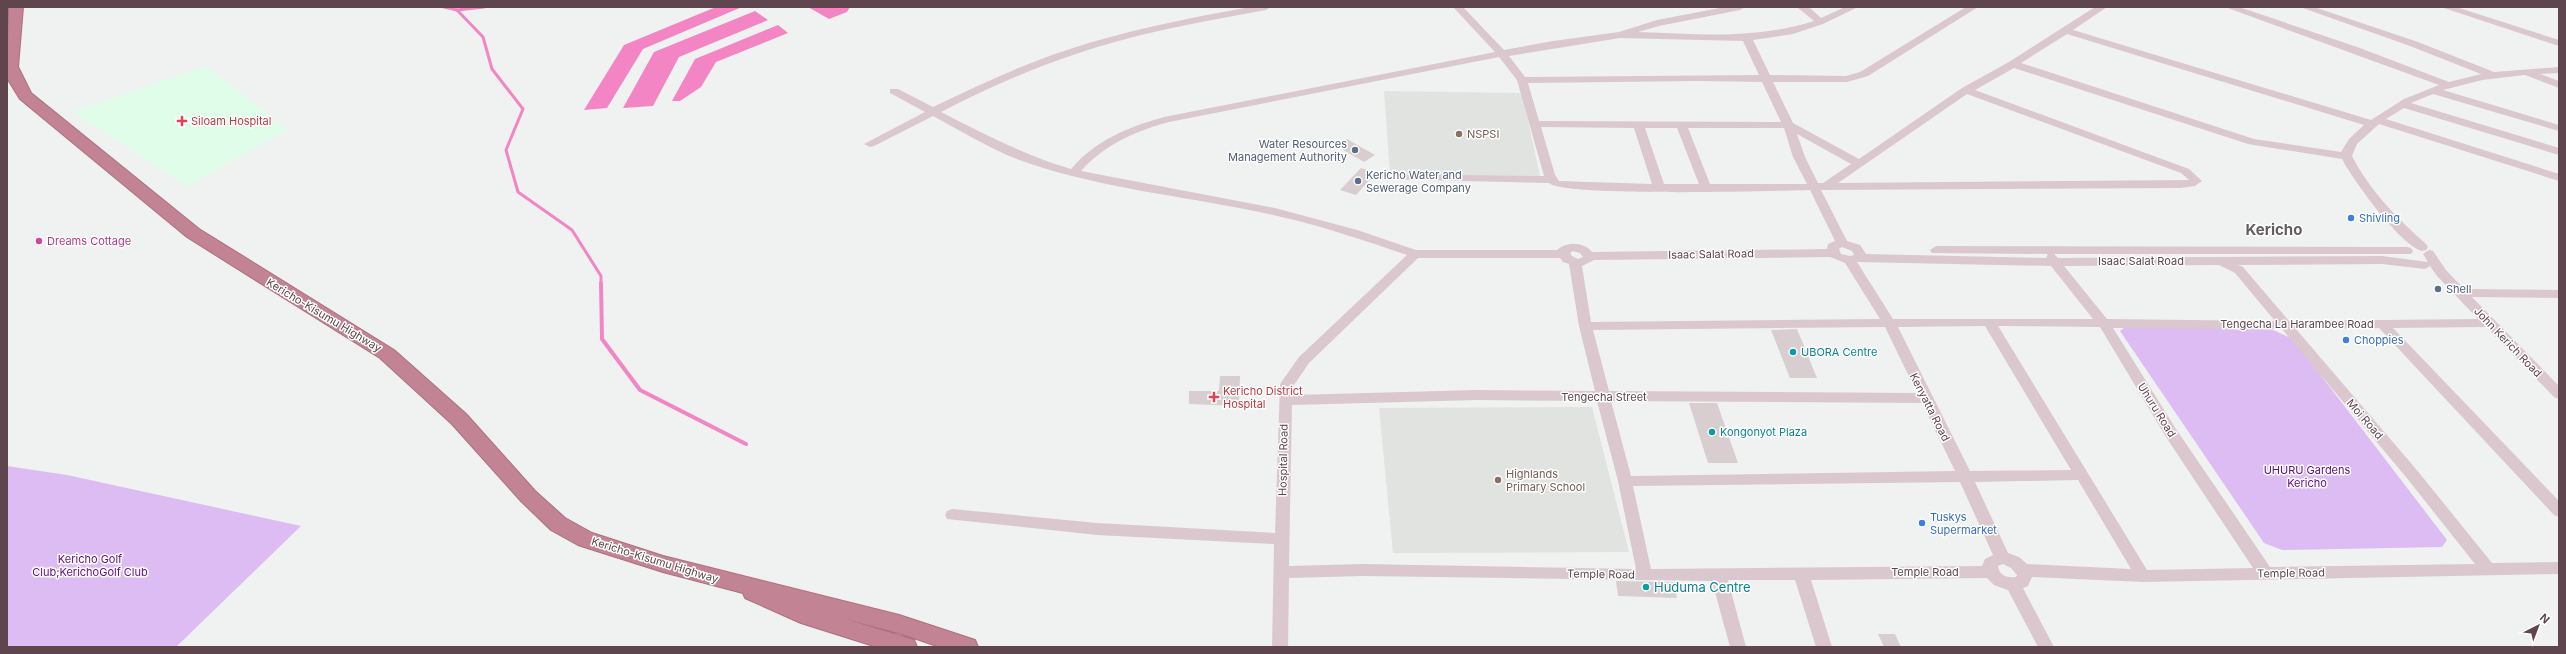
<svg xmlns="http://www.w3.org/2000/svg" width="2566" height="654" font-family="Inter,sans-serif">
<style>
.education{fill:#e1e3e1}
.medical{fill:#dffde8}
.green{fill:#ddbbf3}
.water{fill:#f385c4}
.lines{fill:none;stroke-linecap:round;stroke-linejoin:round}
.stream-far1{stroke:#f385c4;stroke-width:3}
.stream{stroke:#f385c4;stroke-width:4}
.building{fill:#d8ced0}
.highway-casing{stroke:#ae6f7f;stroke-width:2}
.minor{fill:#dbc8ce;fill-rule:evenodd}
.highway{fill:#c28494;fill-rule:evenodd}
.health-dot{fill:#e0444e;stroke:#fff;stroke-width:1.5}
.education-dot{fill:#8d6e63;stroke:#fff;stroke-width:1.5}
.service-dot{fill:#5c6f8a;stroke:#fff;stroke-width:1.5}
.shop-dot{fill:#3f7fe0;stroke:#fff;stroke-width:1.5}
.hotel-dot{fill:#d1479c;stroke:#fff;stroke-width:1.5}
.culture-dot{fill:#0f9aa8;stroke:#fff;stroke-width:1.5}
.labels{text-anchor:middle;stroke-width:3;stroke-linejoin:round;paint-order:stroke}
.health-label{font-size:11px;fill:#be3a42;stroke:#fff;text-anchor:start}
.education-label{font-size:11px;fill:#785e54;stroke:#fff;text-anchor:start}
.service-label{font-size:11px;fill:#4e5e75;stroke:#fff;text-anchor:start}
.shop-label{font-size:11px;fill:#366cbe;stroke:#fff;text-anchor:start}
.hotel-label{font-size:11px;fill:#b23c85;stroke:#fff;text-anchor:start}
.street-label{font-size:11px;fill:#5f464e;stroke:#fff}
.culture-label{font-size:11px;fill:#0d838f;stroke:#fff;text-anchor:start}
.park-label{font-size:11px;fill:#661087;stroke:#fff}
.near-culture-label{font-size:13px;fill:#0d838f;stroke:#fff;text-anchor:start}
.district-label{font-size:15px;font-weight:bold;fill:#655c5e;stroke:#fff}
</style>
<rect width="100%" height="100%" fill="#eff2f0"/>
<path class="education" d="M1384 91 1522 93 1540 176 1390 174Z
M1592 407 1629 552 1393 553 1379 408Z"/>
<path class="medical" d="M207 66 287 130 187 186 73 112Z"/>
<path class="green" d="M2128 325 2264 326 2293 339 2447 540 2442 547 2282 550 2264 543 2120 331Z
M7 466 67 475 301 526 176 647H7Z"/>
<path class="water" d="M716 7H742L643 49 607 108 584 110 624 45Z
M808 7H850L847 12 829 19Z
M755 11 768 20 679 57 653 106 623 108 654 52Z
M778 25 788 33 716 62 701 87 680 101H672L695 59Z"/>
<g class="lines">
<path class="stream-far1" d="M444 7 457 10 484 7
M457 10 483 37 492 69 523 109 506 150 518 192 572 230 601 276V284"/>
<path class="stream" d="M601 283 602 339 640 390 746 444"/>
</g>
<path class="building" d="M1347 139 1375 155 1364 162 1336 146Z
M1361 168 1376 173 1356 195 1340 190Z
M1797 329 1817 378H1790L1771 330Z
M1220 376H1240L1239 406 1189 404V391H1219Z
M1689 403H1717L1738 463H1708Z
M1616 581 1674 582 1677 598 1618 596Z
M1878 634H1895L1901 647H1884Z"/>
<g class="lines">
<defs>
<path id="highway" d="M9 7H23L18 67 31 93 199 229 394 350 466 414 535 491 565 518 592 533 663 556 899 615 975 640 978 647H940L899 633 845 619 914 640 917 647H877L801 623 745 598 743 593 663 572 578 545 551 530 521 501 452 424 380 358 187 237 20 99 7 78Z"/>
</defs>
<use href="#highway" class="highway-casing"/>
<path class="minor" d="M1250 7H1271L1266 10C1201 22 1135 33 1073 55 1028 70 984 90 941 112 984 134 1024 155 1071 169 1096 140 1128 127 1164 117L1495 52 1453 7H1463L1504 50 1553 41 1619 32 1657 20 1725 7H1745L1740 10 1659 26 1638 32C1699 34 1754 40 1814 21L1797 7H1809L1821 18 1845 7H1858L1823 24 1793 34 1753 40 1770 75 1846 76 1860 72 1966 7H1978L1868 76 1847 82H1773L1793 123 1859 159 1962 88 2009 62 2095 7H2107L2073 30 2371 120 2404 99 2439 85 2225 7H2239L2360 48 2449 82 2481 74 2410 46 2300 7H2314L2418 42 2494 72 2559 67V73L2540 74 2559 81V88L2525 75 2482 80 2443 90 2559 125V131L2433 94 2411 103 2559 148V155L2404 108 2386 119 2559 174V181L2379 124 2357 144 2352 156C2370 191 2397 218 2426 244L2428 247 2426 250 2422 251C2400 245 2353 180 2342 159L2248 144 2014 68 1975 90 2189 169 2202 181 2195 186 2180 188 1821 190 1847 241 1860 245 1866 254 2046 258 2048 254 1932 253 1930 250 1936 246 2407 247 2411 248 2413 251 2411 254H2054L2058 258 2382 256 2428 262 2423 254 2429 250 2433 251 2446 270 2464 289 2559 290V298L2472 297 2559 386V399L2554 397 2486 327 2393 328 2559 501V517L2554 515 2379 328 2296 329 2416 469 2492 563 2559 562V574L2143 582 2032 577 2028 586 2023 588 2054 647H2038L2008 590 1994 585 1987 578 1811 580 1832 647H1816L1795 580H1728L1746 647H1730L1712 581 1363 576 1289 578 1288 647H1272L1274 544 1097 535 947 519 945 515 947 511 952 509 1097 523 1275 533 1280 384 1299 357 1407 255C1363 240 1319 225 1273 215 1193 197 1109 190 1031 164 996 153 965 133 933 116L874 146 870 147 864 144 925 112 890 93V89H898L933 107C977 86 1021 65 1067 50 1127 30 1189 18 1250 7ZM2067 34 2364 125 2349 139 2341 152 2254 139 2021 63ZM1620 38 1743 41 1759 75 1525 77 1509 56ZM1499 57 1517 80 1544 176 1383 174 1379 175 1377 177 1379 179 1549 183C1562 197 1777 191 1810 190L1835 241 1828 244 1827 249 1592 252C1584 242 1567 241 1557 250H1416L1357 230 1275 208 1081 171C1105 144 1136 131 1169 122ZM1698 81 1762 82 1781 122 1539 121 1528 83ZM1967 94 2181 173 2189 180 1838 183ZM1541 127 1634 128 1652 184 1559 181 1555 175ZM1645 128H1677L1699 184H1664ZM1688 128H1784L1793 157 1807 184H1710ZM1797 134 1851 164 1823 183H1818L1805 157ZM1842 247 1852 251 1854 255 1850 256 1841 254 1839 249ZM1573 251 1580 253 1583 257 1578 259 1572 256 1570 253ZM1830 257 1845 263 1880 319 1591 322 1582 266 1594 260ZM1418 258H1560L1563 262 1569 264 1579 326 1595 391 1477 390 1292 395 1294 385 1309 363ZM1857 262 2051 266 2093 319H1893ZM2382 264 2425 269 2430 266 2437 276 2478 319 2289 321 2243 267 2238 265ZM2219 265 2235 273 2275 321 2107 319 2064 266ZM1985 326 2071 470 1970 471 1898 327ZM1998 326 2100 327 2166 437 2253 568 2147 570ZM1885 327 1917 393 1609 391 1593 330ZM2113 328 2282 329 2406 477 2475 564 2270 567 2176 429ZM1477 400 1597 401 1618 481 1636 569 1363 564 1289 566 1292 405ZM1611 401 1922 403 1955 471 1631 476ZM2078 480 2131 569 2027 564 2019 557 2008 553 1975 482ZM1960 482 1993 555 1985 559 1982 566 1651 569 1633 486ZM2003 564 2011 568 2017 575 2016 577C2008 578 1999 576 1998 566Z
M2441 7H2456L2559 40V46Z"/>
<use href="#highway" class="highway"/>
</g>
<g class="health-dot">
<path d="M180 115h4v4h4v4h-4v4h-4v-4h-4v-4h4z"/>
<path d="M1212 391h4v4h4v4h-4v4h-4v-4h-4v-4h4z"/>
</g>
<g class="education-dot">
<circle cx="1459" cy="134" r="4"/>
<circle cx="1498" cy="480" r="4"/>
</g>
<g class="service-dot">
<circle cx="1355" cy="150" r="4"/>
<circle cx="1358" cy="181" r="4"/>
<circle cx="2438" cy="289" r="4"/>
</g>
<g class="shop-dot">
<circle cx="2351" cy="218" r="4"/>
<circle cx="2346" cy="340" r="4"/>
<circle cx="1922" cy="523" r="4"/>
</g>
<circle class="hotel-dot" cx="39" cy="241" r="4"/>
<g class="culture-dot">
<circle cx="1793" cy="352" r="4"/>
<circle cx="1712" cy="432" r="4"/>
<circle cx="1646" cy="587" r="4"/>
</g>
<g class="labels">
<g class="health-label">
<text x="191" y="125">Siloam Hospital</text>
<text x="1223" y="395">Kericho District<tspan x="1223" dy="13">Hospital</tspan></text>
</g>
<g class="education-label">
<text x="1467" y="138">NSPSI</text>
<text x="1506" y="478">Highlands<tspan x="1506" dy="13">Primary School</tspan></text>
</g>
<g class="service-label">
<text x="1347" y="148" text-anchor="end">Water Resources<tspan x="1347" dy="13">Management Authority</tspan></text>
<text x="1366" y="179">Kericho Water and<tspan x="1366" dy="13">Sewerage Company</tspan></text>
<text x="2446" y="293">Shell</text>
</g>
<g class="shop-label">
<text x="2359" y="222">Shivling</text>
<text x="2354" y="344">Choppies</text>
<text x="1930" y="521">Tuskys<tspan x="1930" dy="13">Supermarket</tspan></text>
</g>
<g class="hotel-label">
<text x="47" y="245">Dreams Cottage</text>
</g>
<g class="street-label">
<text transform="translate(1711 254) rotate(-1)" y="4">Isaac Salat Road</text>
<text x="2141" y="265">Isaac Salat Road</text>
<text transform="translate(324 315) rotate(31)" y="4">Kericho-Kisumu Highway</text>
<text x="2297" y="328">Tengecha La Harambee Road</text>
<text transform="translate(2508 342) rotate(46)" y="4">John Kerich Road</text>
<text x="1604" y="401">Tengecha Street</text>
<text transform="translate(1930 407) rotate(63)" y="4">Kenyatta Road</text>
<text transform="translate(2157 410) rotate(58)" y="4">Uhuru Road</text>
<text transform="translate(2365 419) rotate(49)" y="4">Moi Road</text>
<text transform="translate(1283 460) rotate(-89)" y="4">Hospital Road</text>
<text transform="translate(655 560) rotate(17)" y="4">Kericho-Kisumu Highway</text>
<text x="1925" y="576">Temple Road</text>
<text transform="translate(2291 573) rotate(-1)" y="4">Temple Road</text>
<text transform="translate(1601 574) rotate(1)" y="4">Temple Road</text>
</g>
<g class="culture-label">
<text x="1801" y="356">UBORA Centre</text>
<text x="1720" y="436">Kongonyot Plaza</text>
</g>
<g class="park-label">
<text x="2307" y="474">UHURU Gardens<tspan x="2307" dy="13">Kericho</tspan></text>
<text x="90" y="563">Kericho Golf<tspan x="90" dy="13">Club;KerichoGolf Club</tspan></text>
</g>
<g class="near-culture-label">
<text x="1654" y="592">Huduma Centre</text>
</g>
<g class="district-label">
<text x="2274" y="235">Kericho</text>
</g>
</g>
<rect width="2566" height="654" fill="none" stroke="#5f464e" stroke-width="16"/>
<g transform="translate(2538 626) rotate(42)" stroke="#ffffff" stroke-width="3" paint-order="stroke">
<path d="M0-3L7 15L0 10L-7 15Z" fill="#5f464e"/>
<text y="-6" font-size="11" font-weight="bold" text-anchor="middle" fill="#5f464e">N</text>
</g>
</svg>
